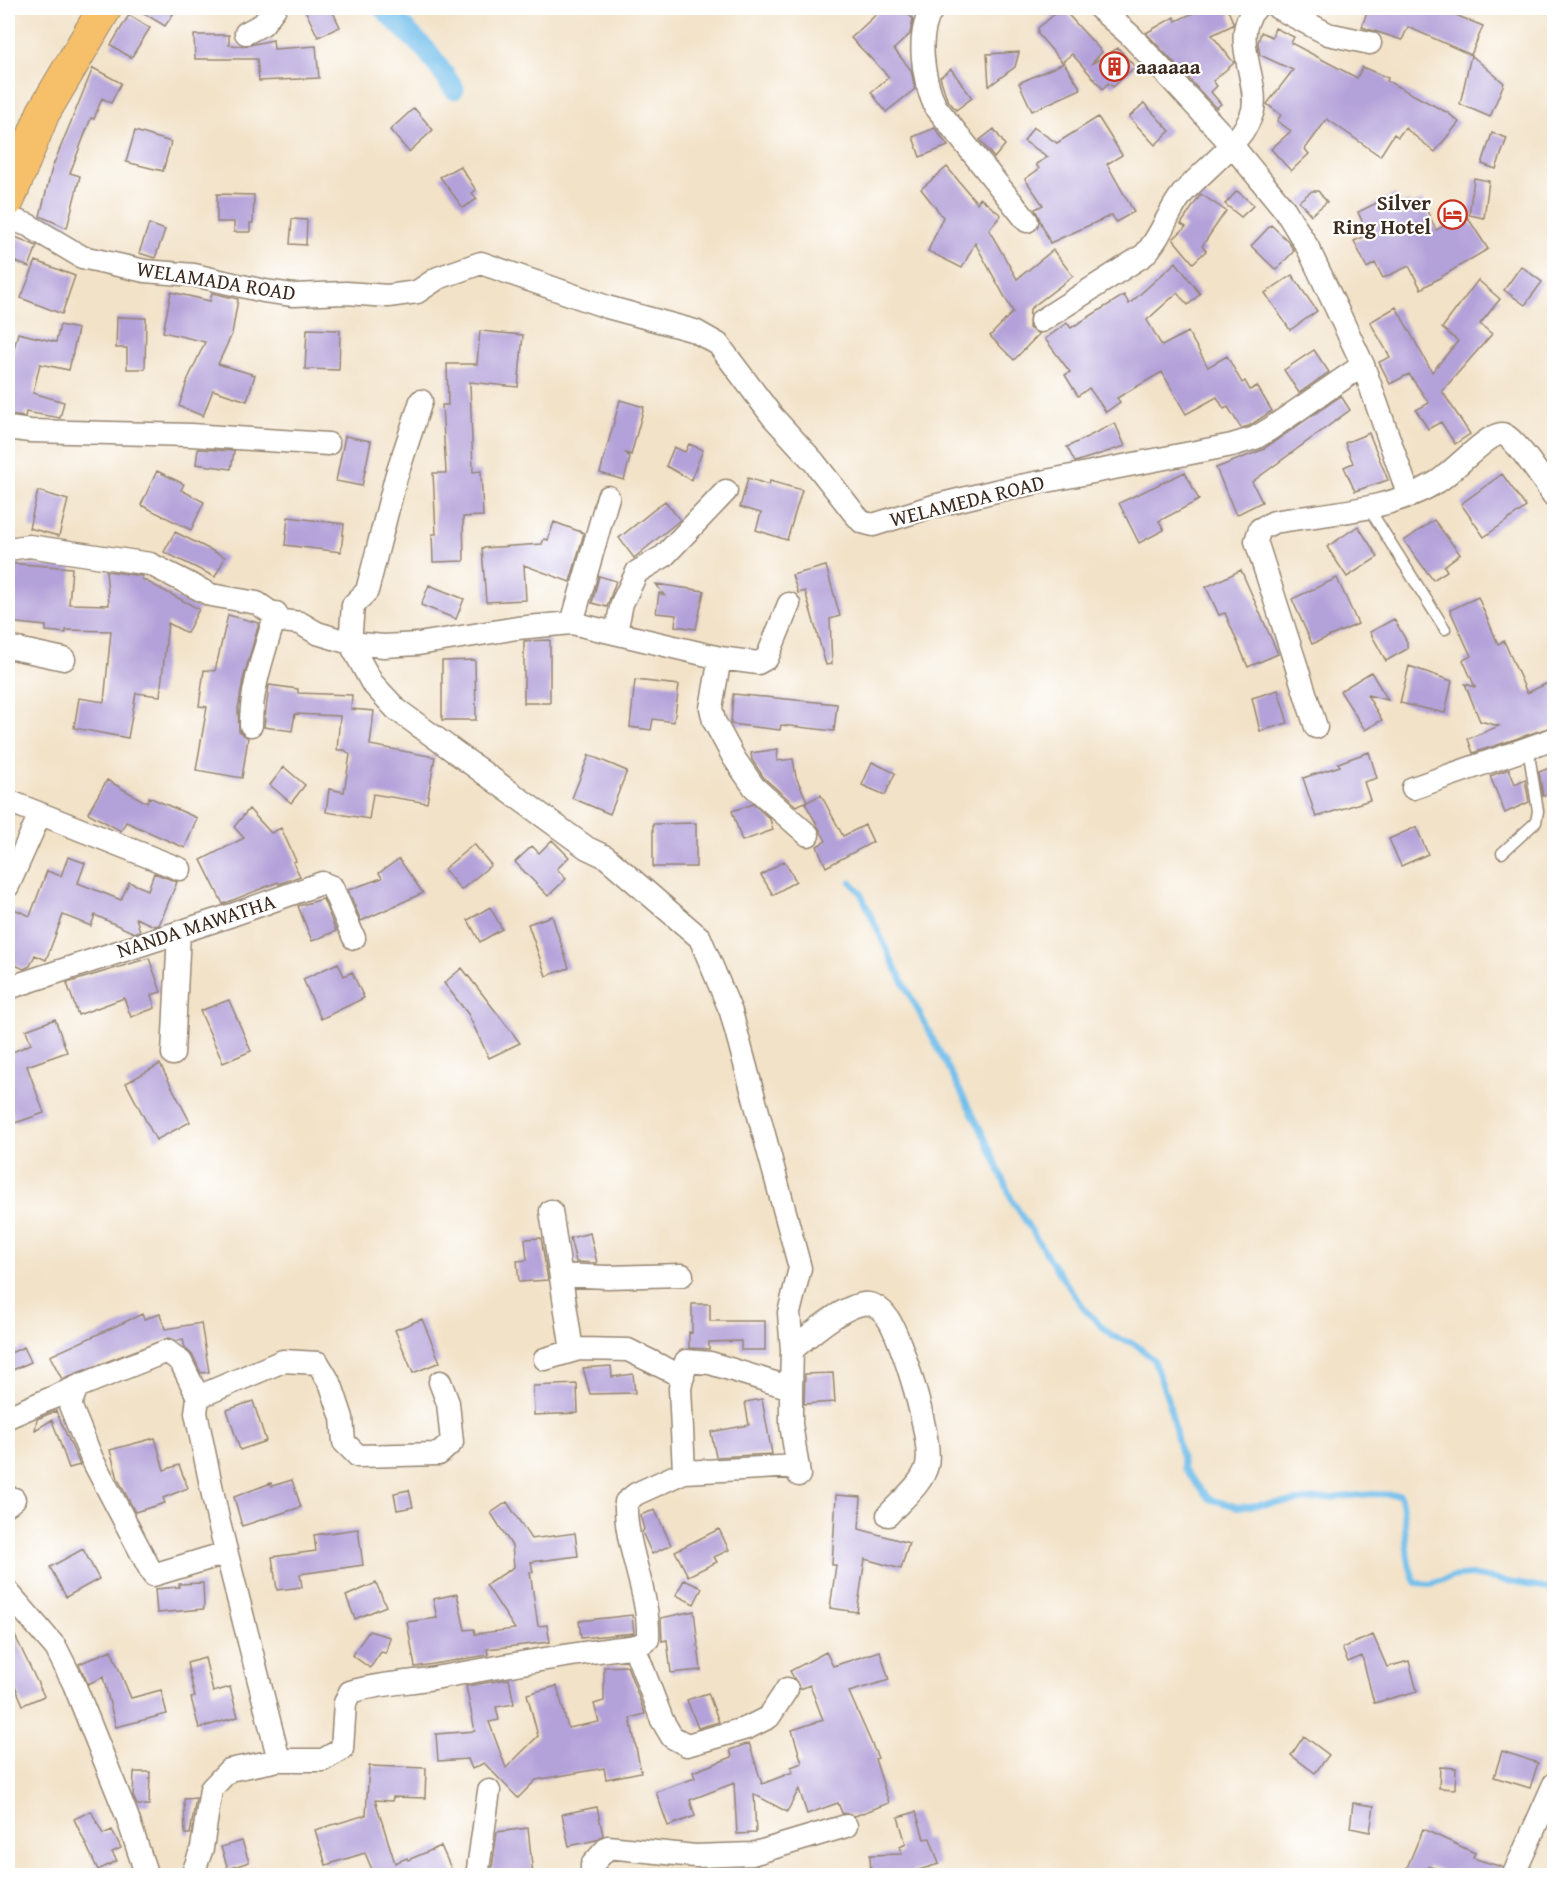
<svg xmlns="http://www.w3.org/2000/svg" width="1562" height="1883" font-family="'Gentium Book Plus',serif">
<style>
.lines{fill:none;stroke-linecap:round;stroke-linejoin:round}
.stream{stroke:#71beeb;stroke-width:6}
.canal{stroke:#71beeb;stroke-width:21}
.building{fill:#b3a1d9}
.lane-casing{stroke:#968673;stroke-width:13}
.street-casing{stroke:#968673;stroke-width:25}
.primary-casing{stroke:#968673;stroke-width:35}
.lane{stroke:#fff;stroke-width:10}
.street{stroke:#fff;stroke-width:22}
.primary{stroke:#f6c06b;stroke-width:33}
.labels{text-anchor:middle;stroke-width:4.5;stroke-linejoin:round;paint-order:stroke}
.poi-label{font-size:21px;font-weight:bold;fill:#3b2a1e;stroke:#fff;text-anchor:start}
.street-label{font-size:21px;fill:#3b2a1e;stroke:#fff}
</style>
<rect width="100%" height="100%" fill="#fff"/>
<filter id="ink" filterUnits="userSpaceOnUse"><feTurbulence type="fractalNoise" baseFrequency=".0167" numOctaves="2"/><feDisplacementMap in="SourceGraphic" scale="12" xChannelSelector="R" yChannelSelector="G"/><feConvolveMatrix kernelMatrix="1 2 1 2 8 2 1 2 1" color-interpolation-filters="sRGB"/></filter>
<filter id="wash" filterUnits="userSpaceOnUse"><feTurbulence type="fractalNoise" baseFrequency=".008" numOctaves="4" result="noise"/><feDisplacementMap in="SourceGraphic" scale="24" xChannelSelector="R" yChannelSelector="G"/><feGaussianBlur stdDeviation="1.35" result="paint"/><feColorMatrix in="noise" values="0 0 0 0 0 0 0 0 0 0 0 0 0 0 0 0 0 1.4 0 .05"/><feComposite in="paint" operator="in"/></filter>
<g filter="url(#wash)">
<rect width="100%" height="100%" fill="#f2e2c8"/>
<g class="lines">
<path class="stream" d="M851 882 860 892 892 961 984 1136 1012 1200 1054 1266 1085 1310 1112 1336 1135 1344 1153 1359 1169 1403 1184 1469 1209 1499 1238 1507 1371 1494 1400 1495C1409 1524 1402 1557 1416 1583L1431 1584 1451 1577 1471 1575 1554 1590"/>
<path class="canal" d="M383 8 428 52 454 89"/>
</g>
<g id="blocks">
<path class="building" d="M135 8H177L165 26Z
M304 8H331L340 27 318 37Z
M883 8H902L913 19 910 34 894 49 911 70 915 89 886 112 871 92 889 77 851 38Z
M1062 8 1102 52 1091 64 1118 48 1135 67 1113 87 1108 83 1103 89 1072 54 1062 62 1038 34V28Z
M1204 8H1227L1233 22V25L1212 35 1234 63 1213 81 1217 86 1211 92 1221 104 1216 108 1146 33 1174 17 1176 21Z
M1368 8H1438L1483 26 1471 55 1408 27 1402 40 1362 27Z
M129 15 150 28 131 58 111 45Z
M1275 28 1294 37 1291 43 1357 78 1362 67 1388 78 1387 81 1448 113 1459 122 1435 152 1405 128 1398 137 1394 134 1380 156 1327 119 1305 149 1309 154 1291 171 1271 149 1291 131 1277 121 1281 115 1267 104 1293 70 1260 55 1258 43 1261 32 1272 37Z
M194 35H229V45L245 46 273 40 274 49 316 46 319 78 259 81 257 59H195Z
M1019 52 1015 67 989 86 987 54Z
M1471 55 1504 83 1490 117 1460 104Z
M1064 63 1081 89 1032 111 1019 83Z
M93 68 121 83 111 103 102 98 94 119 91 118 70 173 80 176 67 228 40 216 52 168Z
M951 69 972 98 956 110 947 99 940 77Z
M1144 103 1170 131 1155 145 1129 117Z
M414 108 433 130 409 152 390 130Z
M1098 117 1122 155 1107 164 1134 212 1116 222 1112 215 1050 243 1035 209 1043 205 1025 179 1039 169 1036 164 1048 157 1024 141 1033 127 1057 143Z
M935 128 948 146 920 157 913 137Z
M994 129 1005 145 994 158 980 140Z
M135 131 171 142 163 171 126 162Z
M1492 133 1507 138 1496 169 1482 164Z
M460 166 476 190 472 193 477 199 463 208 440 177Z
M947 167 977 203 980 198 1001 215 989 230 1017 279 1053 250 1073 276 1030 309 1029 328 1039 334 1014 360 990 336 1013 312 975 243 962 268 928 251 943 217 921 189Z
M1474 178 1489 181 1484 218 1469 215Z
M1237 191 1254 205 1241 217 1225 204Z
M1312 191H1318L1327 202 1311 215 1299 201Z
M217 194 254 195 253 223H250V232H234V222H217Z
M1201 194 1226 211 1202 246 1206 251 1193 263 1173 239 1186 227 1181 224Z
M1395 194 1401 204 1409 201 1411 205 1422 200 1436 230 1466 215 1488 249 1421 289 1409 266 1383 278 1375 263 1367 268 1354 241 1368 235 1358 212Z
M292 219 307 220 306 245 290 244Z
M149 224 165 230 155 258 139 253Z
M1271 225 1288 241 1294 251 1276 270 1251 246Z
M13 236 37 246 29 267 8 259Z
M36 261 75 276 62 314 21 298Z
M1176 262 1200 294 1188 305 1177 293 1147 320 1162 346 1188 332 1208 367 1227 356 1242 383 1245 381 1250 390 1257 386 1272 411 1249 426 1241 428 1228 407 1224 409 1217 397 1186 414 1162 372 1117 398 1120 402 1106 412 1089 388 1078 396 1065 375 1070 372 1045 339 1067 323 1071 328 1124 295 1129 304Z
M1521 266 1542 282 1525 305 1504 290Z
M1292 275 1317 311 1290 330 1265 293Z
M1478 280 1500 299 1480 324 1492 334 1442 391 1470 434 1455 444 1441 422 1428 429 1416 410 1429 403 1409 374 1390 384 1379 362 1390 357 1370 322 1396 307 1432 372 1458 341 1442 328Z
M171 292 210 301 212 293 238 299 232 334 218 364 255 375 247 401 213 390 203 416 179 406 188 379 205 342 163 332Z
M117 317 146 318 145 369H127V348H116Z
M60 325 78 329 69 370 40 364 33 393 64 402 60 418 26 412 25 417 8 415V356L12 357 18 333 56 342Z
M307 329 340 330 339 370 305 369Z
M480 331 523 335 518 387 470 382 473 472 481 471 483 516 463 517 464 561 433 562 432 534H436L433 473H446L442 405H448L447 364H477Z
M1314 350 1329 372 1299 393 1284 370Z
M1341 396 1350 410 1252 482 1262 502 1236 515 1216 468 1262 450Z
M620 400 644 407 631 455 626 453 630 458 624 480 600 473Z
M1115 423 1125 446 1075 462 1067 447Z
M1369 433 1388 480 1355 491 1344 467 1353 463 1345 443Z
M345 436 371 441 362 486 336 481Z
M689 444 703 450 691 480 666 466 674 447 685 452Z
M198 449 234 451 231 469 196 464Z
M157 471 184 484 181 490 204 502 191 530 141 505Z
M1185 472 1199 500 1159 521 1164 530 1139 543 1119 503Z
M1502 474 1526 507 1484 537 1461 504Z
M748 478 769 485 770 481 802 490 787 540 756 530 761 513 740 507Z
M38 491 68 500 59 536 29 528Z
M665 501 680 520 634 558 619 538Z
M288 517 344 524 341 552 285 545Z
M1434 520 1460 554 1444 566 1447 571 1433 580 1404 541Z
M554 522 584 533 570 582 524 565 526 600 486 602 482 548 542 544 544 539 548 540Z
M1358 526 1378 557 1347 577 1327 547Z
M175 532 225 557 215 577 164 552Z
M8 563 72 568 69 604 109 605 106 571 142 576V579L199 609 187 633 168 623 160 696 136 693 128 738 74 728 79 698 104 702 111 631 66 630V633L46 631V626L8 622Z
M826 566 840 616 830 619 832 664 826 665 805 591 798 593 792 575Z
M1241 570 1278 654 1248 667 1225 613 1219 615 1206 587Z
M599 576 616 581 607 607 592 603Z
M1337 578 1358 624 1312 644 1292 599Z
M656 584 704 591 696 629 675 626 676 615 656 613 659 593 664 595Z
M429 585 464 599 456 619 421 605Z
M1478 597 1498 644 1504 641 1527 693 1554 680V726L1473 753 1468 739 1499 726 1480 721 1465 684 1475 687 1463 660 1471 656 1450 610Z
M228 615 259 623 243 680 238 709 239 731 248 738 242 778 196 770 207 707 199 706 204 670 215 671Z
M1394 619 1407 642V649L1386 661 1370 632Z
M550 640V703H524V641Z
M475 660 476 720H442V661Z
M1409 666 1452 681 1445 713 1400 703Z
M1371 672 1388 700 1367 695 1382 720 1365 730 1340 691Z
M635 680 679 685 674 722 653 719 651 730 630 727Z
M269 685 298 689V693L352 695 351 709 374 711 370 745 435 757 427 803 373 794 369 819 326 812 329 789 344 792 350 755 345 750H337L340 716 295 714 292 731 264 727Z
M1278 690 1288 723 1260 731 1252 698Z
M733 694 837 704 834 731 781 725 780 730 731 724Z
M778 749 777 761 793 759 796 777 807 801 796 806 764 778 752 760 751 753Z
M1369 752 1377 778 1364 782 1370 800 1316 817 1303 778 1340 766 1338 763Z
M589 755 627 771 610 814 572 798Z
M872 762 895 773 885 795 862 785Z
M1554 766V792L1543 796 1539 772Z
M284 767 305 785 291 803 270 785Z
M1509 769 1515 784 1525 779 1529 802 1505 813 1490 776Z
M107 780 147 803 149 797 197 818 185 848 126 822 121 831 88 813Z
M821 795 843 836 865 825 873 842 826 867 817 846 826 841 805 803Z
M753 804 770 819 773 830 742 841 732 811Z
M249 809 271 833 281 828 296 861 293 862 300 876 279 884 278 882 223 904 201 860 244 838 234 827Z
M696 823V867H653V824Z
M1416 827 1428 854 1401 866 1389 839Z
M552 840 569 857 557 869 566 879 548 896 515 862 532 846 539 853Z
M474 844 491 865 461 890 444 869Z
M68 857 85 863 78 883 121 900 129 882 148 890 154 873 177 882 159 925 154 926 136 918 140 931 134 933 95 915 91 926 63 915 46 960 35 955 30 966 24 969 8 962V926L14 909 30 916 47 871 61 876Z
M399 859 423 893 361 921 348 890 382 878 379 873Z
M784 861 796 881 773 895 761 875Z
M323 899 336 931 312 941 298 906Z
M490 907 502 929 480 942 468 920Z
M552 916 569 968 546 976 528 924Z
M149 958 161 992 151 995 155 1008 131 1017 124 998 78 1015 67 983Z
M338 963 344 976 352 972 364 998 321 1019 303 979Z
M462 968 480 991 520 1043 489 1058 468 1014 444 983Z
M229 1000 251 1051 223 1063 200 1011Z
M55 1019 67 1052 27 1066 44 1113 15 1123 8 1101V1054L31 1044 26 1030Z
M160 1064 190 1122 156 1140 126 1083Z
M590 1233 597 1263 576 1262 570 1238Z
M541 1238 548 1280 519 1282 517 1261 527 1260 525 1239Z
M692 1304H710V1321H765V1350H741V1341L709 1342V1349L689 1348V1332L692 1333Z
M142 1314 144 1319 160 1314 165 1329 201 1323 209 1372 201 1373 193 1356 185 1348 183 1339 176 1341 168 1338 62 1379 50 1356Z
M422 1319 440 1362 413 1373 395 1330Z
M24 1347 31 1362 8 1372V1354Z
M611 1366 612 1377 633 1374 635 1393 590 1394 583 1368Z
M833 1373 835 1402 804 1404 805 1374Z
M577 1384 578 1413 534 1415 533 1386Z
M762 1399 772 1454 716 1457 711 1432 749 1425 745 1402Z
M253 1401 266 1441 240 1450 227 1410Z
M56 1411 80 1465 69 1468 52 1420 35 1430 37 1419Z
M155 1438 164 1470 179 1465 188 1488 163 1498 165 1503 135 1512 118 1479 110 1450Z
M292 1480 301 1507 242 1526 234 1497 271 1483 272 1486Z
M409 1490 413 1507 397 1510 394 1493Z
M836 1495 861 1497 859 1529 909 1543 901 1569 865 1559 857 1612 830 1608 836 1565H832Z
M507 1502 531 1539 575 1533 578 1556 531 1562 533 1572H530L538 1626 547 1625 550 1642 487 1649 488 1655 415 1667 407 1622 437 1618 433 1599 457 1594 465 1630 474 1629 475 1634 515 1629 486 1585 514 1567 512 1546 491 1513Z
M655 1510 671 1545 652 1554 642 1532 644 1529 640 1515Z
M358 1529 363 1565 300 1574 302 1587 277 1590 272 1557 316 1551 314 1535Z
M719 1529 729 1550 714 1557 717 1562 688 1576 675 1551Z
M83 1549 99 1579 66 1597 50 1567Z
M684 1580 702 1588 694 1604 676 1595Z
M203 1583 204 1609 157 1613 155 1589 179 1587V1584Z
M376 1583 386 1606 355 1619 346 1596Z
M694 1611 701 1670 671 1673 667 1640 662 1641 661 1618Z
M632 1615 634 1633 581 1638 579 1621Z
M8 1621 44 1696 23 1705 12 1679 8 1681Z
M369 1631 390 1637 386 1653 381 1652 370 1668 352 1655Z
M1373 1635 1387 1667 1409 1661 1417 1691 1374 1703 1362 1656 1348 1662 1342 1648Z
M111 1650 131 1698 161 1690 167 1714 116 1727 103 1677 88 1684 79 1664Z
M880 1651 889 1680 849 1692 878 1758 875 1759 889 1803 855 1816 842 1813 838 1803 807 1814 799 1789 787 1812 754 1794 756 1833 737 1834 734 1783 690 1800 695 1816 668 1826 656 1792 695 1778 693 1772 732 1757 730 1750 749 1743 762 1784 793 1772 791 1767 802 1763 792 1730 823 1720 810 1685 800 1689 790 1671 826 1652 833 1666Z
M205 1658 213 1692 230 1687 238 1717 199 1728 191 1698 195 1697 187 1663Z
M627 1666 645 1714 630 1718 641 1772 606 1779 604 1768 536 1780 518 1798 484 1763 472 1769 468 1759 438 1761 436 1734 475 1731 466 1686 509 1679 514 1704 496 1707 499 1720 489 1722 506 1768 538 1736 527 1694 557 1686 568 1728 599 1722 594 1704 604 1701V1667Z
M708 1693 719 1722 698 1728 687 1700Z
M1304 1736 1329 1755 1315 1773 1291 1755Z
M1502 1751 1538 1763 1530 1788 1494 1777Z
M369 1766 426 1768 425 1798 393 1797 392 1801 375 1800 395 1863 407 1858 408 1860 441 1846 454 1875H365L373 1872 365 1853 326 1865 315 1830 366 1815Z
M1440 1767 1456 1768 1455 1789 1439 1788Z
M134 1772H150L149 1805H137L133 1796Z
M196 1798 190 1834H185L184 1799Z
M1353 1803 1374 1806 1370 1832 1350 1828Z
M597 1807 603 1835 596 1840 569 1846 562 1814Z
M91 1811 103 1834 112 1830 121 1848 112 1852 117 1861 98 1870 74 1819Z
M916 1812 924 1839 930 1838 939 1864 902 1875H871L870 1855 902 1854 900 1847 906 1844 898 1817Z
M528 1828 533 1875H491L497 1832Z
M1423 1829 1475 1853 1473 1858 1502 1867 1500 1875H1454L1428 1866 1425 1875H1404Z
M242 1841 249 1862 228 1869 221 1847Z"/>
</g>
</g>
<g filter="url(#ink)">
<use href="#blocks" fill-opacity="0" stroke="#968673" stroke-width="1.5"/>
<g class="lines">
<defs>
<path id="lane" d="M1368 507 1445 629
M1502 853 1536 822 1538 811 1528 748"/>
<path id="street" d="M933 8C915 34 923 78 935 106L1027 221
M1099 8 1130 35 1158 65 1231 144 1285 210 1308 248 1363 365 1409 496
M1278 8 1328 34 1370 43
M246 33 263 24 275 8
M8 218 28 225 82 257 145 271 194 275 264 291 293 295 346 293 388 296 417 292 438 278 481 263 607 307 695 331 718 344 772 416 814 462 854 513 862 522 873 525 934 506 1000 490 1232 445 1255 438 1270 429 1363 365
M1041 321 1144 255C1162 237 1167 212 1183 193 1203 170 1246 140 1253 110 1259 78 1229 35 1256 8
M421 401 396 477 367 591 353 605 350 643 372 683 396 709 587 848 606 857 700 938 731 1012 800 1268 789 1313 792 1350
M8 428 30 431 191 435 328 444
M8 549 29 546 150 564 211 595 257 603 283 621 300 623 317 633 350 643 384 646 418 644 517 628 572 623 720 658 711 708 714 721 734 758 754 787 808 835
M572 623 608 497
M616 632 622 603 637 572 664 556 726 491
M8 647 64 659
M720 658 758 663 767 658 789 604
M251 725C251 687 265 650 276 613
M1316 727 1256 541 1260 529 1274 522C1327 513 1390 511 1437 482 1452 473 1488 433 1502 434 1514 435 1546 485 1554 496
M1413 788 1554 739
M8 801 180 869
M8 886 40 814
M8 988 232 915 322 883 332 887 354 938
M173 1054 179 932
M551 1211 572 1351
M561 1275 607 1277 682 1275
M545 1359 579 1349 628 1350 683 1377
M791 1388V1424L799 1475
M198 1397 181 1362 167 1351 77 1387 70 1405 92 1459 153 1575 226 1553
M8 1417 77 1387
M684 1472 798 1466
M8 1504 14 1499
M8 1592 56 1648 74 1684 127 1816 147 1876
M634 1646 662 1720 672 1737 687 1745 747 1728 769 1717 787 1689
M279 1760 218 1519 196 1413 198 1397 283 1361 318 1363 331 1385 342 1418 344 1442 358 1456 439 1454 452 1442 448 1403 440 1382
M192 1876 202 1848 211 1789 229 1770 279 1760H323L342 1749 345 1703 350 1692C380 1683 409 1683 440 1677 506 1666 572 1653 638 1646L648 1639C650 1592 624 1546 626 1502L636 1494 684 1472 680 1388 686 1361 710 1363 791 1388 792 1350C807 1337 848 1301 869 1304 876 1305 882 1310 887 1317 902 1338 933 1440 927 1465 923 1484 900 1501 888 1515
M477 1876 489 1791
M592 1876V1865L608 1847 695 1856 752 1854 846 1826
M1513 1876 1554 1784"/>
<path id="primary" d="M8 200 43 113 105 8"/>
</defs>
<use href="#lane" class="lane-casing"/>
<use href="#street" class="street-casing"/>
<use href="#primary" class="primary-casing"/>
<use href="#lane" class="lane"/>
<use href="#street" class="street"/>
<use href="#primary" class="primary"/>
</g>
</g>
<defs>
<symbol id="building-ring" viewBox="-11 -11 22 22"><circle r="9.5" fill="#fff" stroke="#c8321e" stroke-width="1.5"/><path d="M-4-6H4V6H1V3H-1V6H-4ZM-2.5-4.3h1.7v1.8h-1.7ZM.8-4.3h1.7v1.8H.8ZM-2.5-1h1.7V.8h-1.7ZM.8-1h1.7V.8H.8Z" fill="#c8321e"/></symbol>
<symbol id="hotel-ring" viewBox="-11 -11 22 22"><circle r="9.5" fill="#fff" stroke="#c8321e" stroke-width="1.5"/><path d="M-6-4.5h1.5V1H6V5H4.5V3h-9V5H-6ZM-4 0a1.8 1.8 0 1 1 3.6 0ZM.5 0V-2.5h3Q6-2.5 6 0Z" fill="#c8321e"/></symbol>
</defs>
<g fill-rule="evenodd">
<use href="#building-ring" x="1098" y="50" width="33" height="33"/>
<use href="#hotel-ring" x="1436" y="198" width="33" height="33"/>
</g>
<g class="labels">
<g class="poi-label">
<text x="1136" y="74">aaaaaa</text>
<text x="1431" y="210" text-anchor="end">Silver<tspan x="1431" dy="24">Ring Hotel</tspan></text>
</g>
<g class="street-label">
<text transform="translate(216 281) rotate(9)" y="7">WELAMADA ROAD</text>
<text transform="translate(967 501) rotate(-14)" y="7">WELAMEDA ROAD</text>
<text transform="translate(196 926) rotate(-18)" y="7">NANDA MAWATHA</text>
</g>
</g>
<rect width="1562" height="1883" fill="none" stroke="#fff" stroke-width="30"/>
</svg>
